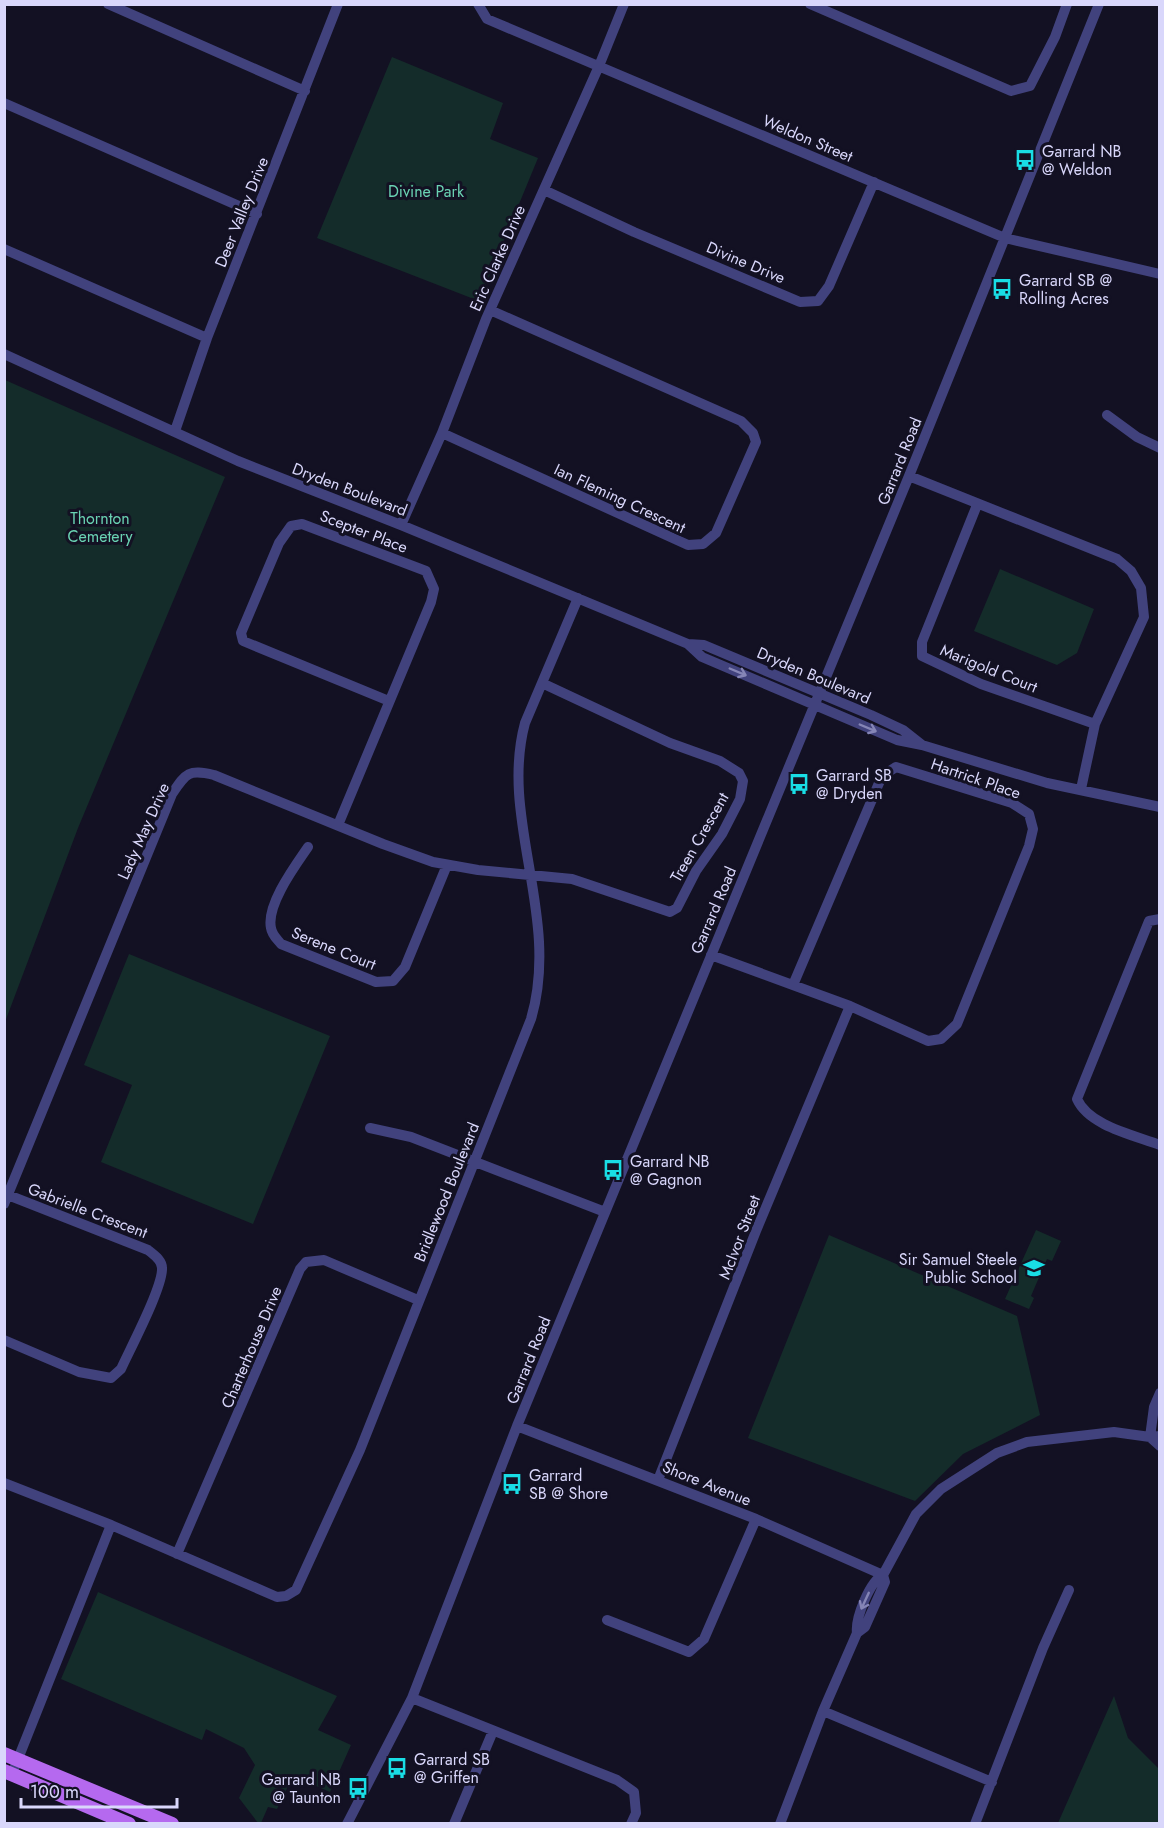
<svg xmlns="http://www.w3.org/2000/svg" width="1164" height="1828" font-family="Jost,sans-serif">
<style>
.green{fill:#142c2a}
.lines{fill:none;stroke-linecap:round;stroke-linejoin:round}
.minor{stroke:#41427d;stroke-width:10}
.major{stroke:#b569ef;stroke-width:14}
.oneway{stroke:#8585b6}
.labels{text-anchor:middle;stroke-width:6;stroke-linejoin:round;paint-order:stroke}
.street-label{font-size:16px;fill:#d9d7fb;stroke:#131123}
.poi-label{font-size:16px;fill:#d9d7fb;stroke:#131123;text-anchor:start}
.park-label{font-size:16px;fill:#6ad3b3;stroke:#131123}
</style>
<rect width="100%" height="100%" fill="#131123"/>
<path class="green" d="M392 57 503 103 490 139 538 158 479 301 317 238Z
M5 380 225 477 78 828 5 1022Z
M1000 569 1094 609 1077 653 1057 665 974 631Z
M129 954 330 1036 253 1224 101 1162 132 1085 84 1065Z
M1036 1230 1061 1241 1052 1261 1047 1259 1031 1296 1034 1298 1029 1309 1005 1299Z
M829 1235 1017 1316 1040 1415 963 1454 915 1501 748 1438Z
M98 1592 337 1696 318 1730 351 1745 330 1792 293 1776 277 1809 268 1807 261 1823H258L239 1798 255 1765 244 1748 206 1729 202 1740 61 1679Z
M1114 1696 1128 1738 1159 1769V1823H1058Z"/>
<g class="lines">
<path class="minor" d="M108 4 305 91
M478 4 487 19 1005 238 1160 274
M810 4 1011 91 1030 86 1055 37 1067 4
M4 103 257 214
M544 190 634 232 800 302 818 301 829 286 874 182
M4 249 207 338
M4 354 238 461 401 525 688 644 704 645 871 715 903 730 922 745
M1107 415 1137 437 1160 448
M175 431 207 338 338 4
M442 433 688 545 703 544 716 533 756 442 753 433 741 421 490 310
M909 476 1117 559 1131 571 1141 588 1144 617 1095 724 1081 789
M977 505 922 642V656L981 684 1095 724
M401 525 442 433 486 319 599 66 624 4
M688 644 702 657 897 740 922 745 1047 783 1160 807
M338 825 431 602 434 589 426 571 302 524 291 526 279 543 241 633 243 641 389 701
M308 847C295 866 266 905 271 928 272 935 277 939 281 944L376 982 393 981 405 967 447 865
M1160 919 1149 921 1077 1099C1089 1126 1134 1135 1160 1145
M711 955 850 1006 928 1041 941 1039 957 1024 1029 846 1033 829 1029 814 1012 803 896 767 882 776 793 985
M370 1128 411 1137 605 1212
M4 1204 172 794C186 773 188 769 214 775L383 844 433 862 478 870 572 879 670 912 677 908 696 871 722 834 740 799 743 781 739 773 720 761 670 743 544 684
M4 1340 79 1372 111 1378 121 1369C130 1349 163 1287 162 1268 162 1260 154 1255 148 1250L8 1195
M517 1426 756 1519 883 1575
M1150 1437 1154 1407 1160 1393
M1150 1437 1160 1446
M658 1480 756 1231 850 1006
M4 1483 111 1525 277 1597 286 1596 296 1590 360 1450 531 1019C561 917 499 819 525 723L578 598
M177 1554 300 1269 306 1262 324 1260 418 1300
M607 1620 689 1652 704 1639 756 1519
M857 1633C855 1618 870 1581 883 1575L916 1514 941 1489 997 1453 1027 1442 1114 1432 1150 1437 1160 1436
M412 1698 617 1780 634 1792 636 1813 631 1824
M823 1711 992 1782
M12 1774 111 1525
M347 1824 412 1698 517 1426 909 476 1099 4
M454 1824 493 1731
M780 1824 823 1711 857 1633 865 1627 885 1582 883 1575
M975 1824 1043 1648 1069 1590"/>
<path class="major" d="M4 1754 172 1824
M4 1771 129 1824"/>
</g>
<defs><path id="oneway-shaft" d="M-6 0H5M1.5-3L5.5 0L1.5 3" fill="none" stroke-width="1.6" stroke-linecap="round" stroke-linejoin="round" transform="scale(1.5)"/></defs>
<g class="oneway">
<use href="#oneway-shaft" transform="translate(738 672) rotate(23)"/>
<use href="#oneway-shaft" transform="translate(868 728) rotate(23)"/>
<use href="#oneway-shaft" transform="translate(865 1601) rotate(115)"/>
</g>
<defs>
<symbol id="bus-bare" viewBox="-9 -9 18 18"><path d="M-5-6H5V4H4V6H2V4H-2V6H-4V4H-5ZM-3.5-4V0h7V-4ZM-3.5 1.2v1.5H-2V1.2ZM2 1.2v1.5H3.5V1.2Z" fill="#19dde5" stroke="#131123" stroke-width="2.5" paint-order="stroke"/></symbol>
<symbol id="school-bare" viewBox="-9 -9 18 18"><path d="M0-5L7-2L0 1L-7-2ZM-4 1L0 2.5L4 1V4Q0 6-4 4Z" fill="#19dde5" stroke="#131123" stroke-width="2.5" paint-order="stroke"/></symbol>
</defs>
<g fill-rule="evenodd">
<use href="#bus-bare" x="1010" y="145" width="30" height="30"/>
<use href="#bus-bare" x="987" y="274" width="30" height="30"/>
<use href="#bus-bare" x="784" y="769" width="30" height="30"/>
<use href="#bus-bare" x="598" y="1155" width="30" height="30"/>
<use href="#school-bare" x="1019" y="1253" width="30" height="30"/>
<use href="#bus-bare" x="497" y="1469" width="30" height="30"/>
<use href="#bus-bare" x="382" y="1753" width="30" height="30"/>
<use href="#bus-bare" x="343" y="1773" width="30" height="30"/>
</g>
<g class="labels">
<g class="street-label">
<text transform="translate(808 138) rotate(23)" y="6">Weldon Street</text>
<text transform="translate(241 212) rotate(-68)" y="6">Deer Valley Drive</text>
<text transform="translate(497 258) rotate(-66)" y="6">Eric Clarke Drive</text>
<text transform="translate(746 262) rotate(23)" y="6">Divine Drive</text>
<text transform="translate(899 461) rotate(-68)" y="6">Garrard Road</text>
<text transform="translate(350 489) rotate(21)" y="6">Dryden Boulevard</text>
<text transform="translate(620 498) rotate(25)" y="6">Ian Fleming Crescent</text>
<text transform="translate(364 531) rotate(21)" y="6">Scepter Place</text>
<text transform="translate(989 668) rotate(22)" y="6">Marigold Court</text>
<text transform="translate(814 675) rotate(23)" y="6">Dryden Boulevard</text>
<text transform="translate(976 778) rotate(19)" y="6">Hartrick Place</text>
<text transform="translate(143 831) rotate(-66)" y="6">Lady May Drive</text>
<text transform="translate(699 837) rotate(-60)" y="6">Treen Crescent</text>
<text transform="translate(713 910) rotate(-67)" y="6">Garrard Road</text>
<text transform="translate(334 948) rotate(22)" y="6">Serene Court</text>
<text transform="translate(446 1192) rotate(-68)" y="6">Bridlewood Boulevard</text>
<text transform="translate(88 1210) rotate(21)" y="6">Gabrielle Crescent</text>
<text transform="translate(739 1237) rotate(-69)" y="6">McIvor Street</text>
<text transform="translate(251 1347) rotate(-67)" y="6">Charterhouse Drive</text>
<text transform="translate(528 1360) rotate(-68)" y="6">Garrard Road</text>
<text transform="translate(707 1483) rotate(22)" y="6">Shore Avenue</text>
</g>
<g class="poi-label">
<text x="1042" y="157">Garrard NB<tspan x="1042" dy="18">@ Weldon</tspan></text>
<text x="1019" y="286">Garrard SB @<tspan x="1019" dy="18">Rolling Acres</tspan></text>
<text x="816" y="781">Garrard SB<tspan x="816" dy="18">@ Dryden</tspan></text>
<text x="630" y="1167">Garrard NB<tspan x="630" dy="18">@ Gagnon</tspan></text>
<text x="1017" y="1265" text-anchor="end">Sir Samuel Steele<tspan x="1017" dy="18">Public School</tspan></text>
<text x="529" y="1481">Garrard<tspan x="529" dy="18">SB @ Shore</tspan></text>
<text x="414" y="1765">Garrard SB<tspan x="414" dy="18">@ Griffen</tspan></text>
<text x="341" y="1785" text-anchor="end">Garrard NB<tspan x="341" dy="18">@ Taunton</tspan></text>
</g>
<g class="park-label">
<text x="426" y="197">Divine Park</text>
<text x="100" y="524">Thornton<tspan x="100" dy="18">Cemetery</tspan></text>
</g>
</g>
<rect width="1164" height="1828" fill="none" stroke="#d9d7fb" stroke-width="12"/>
<path d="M21 1798v9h156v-9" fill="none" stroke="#d9d7fb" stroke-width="3"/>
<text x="30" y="1798" font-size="18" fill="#d9d7fb" stroke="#131123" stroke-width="4.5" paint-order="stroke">100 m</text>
</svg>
